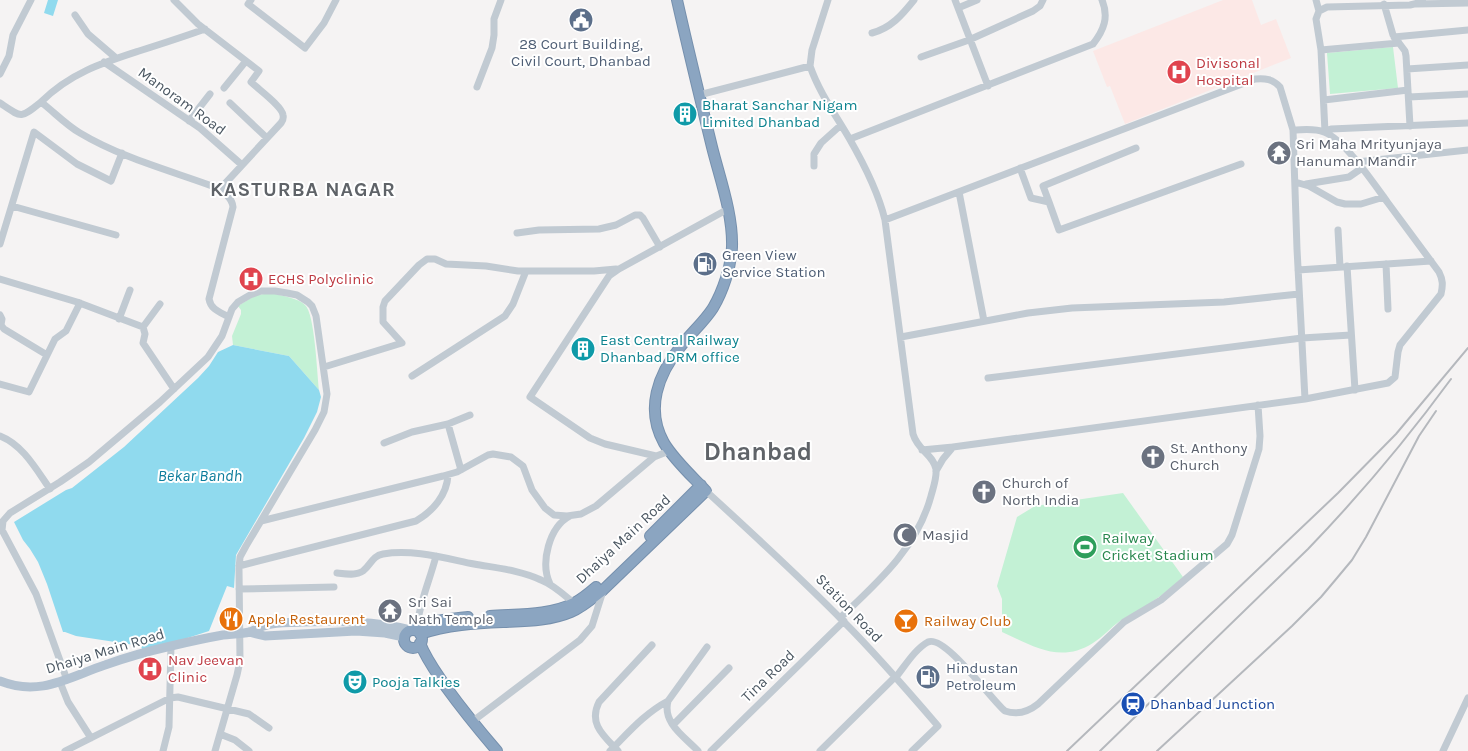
<svg xmlns="http://www.w3.org/2000/svg" width="1468" height="751" font-family="Karla,sans-serif">
<style>
.medical{fill:#fce8e6}
.green{fill:#c3f1d5}
.water{fill:#90daee}
.lines{fill:none;stroke-linecap:round;stroke-linejoin:round}
.highway-casing{stroke:#7690ad;stroke-width:12}
.minor{stroke:#c1cad2;stroke-width:7}
.major{stroke:#b3c2d1;stroke-width:9}
.highway{stroke:#8ba5c1;stroke-width:10}
.rail{stroke:#b5b8bd;stroke-width:2}
.labels{text-anchor:middle;stroke-width:4;stroke-linejoin:round;paint-order:stroke}
.service-label{font-size:15px;fill:#4e5e75;stroke:#fff;text-anchor:start}
.health-label{font-size:15px;fill:#be3a42;stroke:#fff;text-anchor:start}
.street-label{font-size:15px;fill:#4a5661;stroke:#fff}
.culture-label{font-size:15px;fill:#0d838f;stroke:#fff;text-anchor:start}
.worship-label{font-size:15px;fill:#5b616d;stroke:#fff;text-anchor:start}
.leisure-label{font-size:15px;fill:#27864d;stroke:#fff;text-anchor:start}
.food-label{font-size:15px;fill:#c56008;stroke:#fff;text-anchor:start}
.transit-label{font-size:15px;fill:#164399;stroke:#fff;text-anchor:start}
.water-label{font-size:16px;font-style:italic;fill:#0c7c9b;stroke:#fff}
.district-label{font-size:20px;font-weight:bold;letter-spacing:1px;fill:#5f6368;stroke:#fff}
.town-label{font-size:25px;font-weight:bold;fill:#5f6368;stroke:#fff}
</style>
<rect width="100%" height="100%" fill="#f5f3f3"/>
<path class="medical" d="M1223 0H1252L1261 25 1276 19 1291 58 1125 124 1110 86 1107 87 1093 51Z"/>
<path class="green" d="M1393 47 1398 88 1330 94 1327 53Z
M272 293C282 296 298 298 305 305 315 314 317 374 319 390L289 356 233 345 232 336 241 314V310L238 306 256 295Z
M1123 493 1183 577C1174 585 1164 594 1153 601 1143 609 1131 614 1120 621 1110 628 1103 637 1093 643 1060 664 1033 646 1002 632V599L997 586 1017 517 1035 506Z"/>
<path class="water" d="M48 0H58L53 16 44 13Z
M233 345 289 356 319 390 321 397 317 412 304 438 236 555 234 588 227 586 209 631 166 645 142 649 141 646 76 636 65 632H63L47 584 38 562 30 549 23 540 14 522 66 490 72 488 124 447 198 378 209 366 218 352Z"/>
<g class="lines">
<defs>
<path id="highway" d="M650 536 701 485
M490 616C517 614 549 616 574 603 582 599 589 593 596 587
M413 630C430 620 448 619 468 617
M404 639a9 9 0 1 1 18 0a9 9 0 1 1-18 0Z
M420 634C447 625 475 623 503 622 526 621 550 621 571 612 583 607 593 598 603 590L706 491C692 476 675 461 664 443 645 409 658 374 681 346 691 333 704 322 713 308 723 291 731 267 732 247 733 214 720 179 712 147 700 98 688 49 677 0
M420 643C426 659 436 672 446 687 462 709 479 730 497 751"/>
</defs>
<use href="#highway" class="highway-casing"/>
<path class="minor" d="M174 0 198 24 259 71 251 82C258 89 282 106 283 115 284 119 283 120 281 123L220 189
M251 0 248 4 305 48 324 23 336 0
M955 0 988 86
M1316 0 1319 11
M1384 4 1393 35 1405 51 1406 56 1410 126
M1416 4 1468 3
M958 8 977 0
M75 15 88 34 116 58
M872 33C891 28 902 15 914 0
M1394 37 1468 30
M1321 50 1399 43
M921 57 969 40 1033 11 1040 6 1043 0
M104 62 200 128 242 165
M810 66C819 92 835 114 849 138 864 164 878 191 885 220L913 434C918 451 933 454 936 469 937 478 933 488 931 496 917 548 878 582 840 618
M1407 69 1468 65
M0 74 9 56 13 35 31 0
M477 87 492 48 494 35V19L501 0
M224 88 246 61
M699 95 810 66 812 50 828 0
M1409 97 1468 94
M1324 100 1408 90
M41 102C70 73 102 63 139 51 161 44 183 37 205 29
M0 103C22 118 20 119 41 102 54 112 66 125 80 133 120 157 168 170 212 186 221 190 232 196 233 207L209 299C211 310 220 312 229 317
M230 103 267 138
M189 121 210 94
M1293 130 1297 249 1305 399
M1325 131 1331 129 1468 123
M1325 132 1321 50 1316 19 1319 11 1327 7 1410 5 1418 3 1422 0
M850 139 1093 44C1104 30 1109 17 1102 0
M1357 162 1468 150
M814 166V154L821 143 841 125
M1020 168 1031 198 1049 202 1059 230 1241 164
M1295 182 1309 186 1337 202 1345 204H1361L1384 197
M1306 184 1349 177 1362 168
M959 192 984 321
M1049 202 1043 186 1136 148
M12 206 116 235
M885 220 1255 79C1265 78 1273 79 1280 87L1293 130C1303 130 1314 128 1324 132 1344 139 1375 185 1388 203 1405 226 1422 249 1439 272 1443 280 1443 285 1441 294L1400 345 1398 352 1395 377 1388 383 1305 399 953 447
M1338 230 1340 267
M517 233 539 230 599 229 616 225 635 215H640L643 218 660 247
M0 244 34 132 77 164 111 181 122 153
M1386 264 1388 309
M1347 266 1355 390
M1298 270 1431 261
M0 279 77 302 143 327 160 304
M0 315 2 319 1 325 4 329 47 355
M119 319 130 290
M143 327 145 334 143 343 174 389
M901 337 1028 313 1072 308 1224 302 1299 294
M324 367 402 343 383 322V307L385 301 419 265 427 259H435L446 264 486 266 518 271H594L616 269
M412 376 505 316 513 304 526 271
M988 378 1302 338 1351 335
M0 384 29 392 55 339 66 331 80 303
M448 424 461 470
M0 436C23 445 36 469 50 489
M384 443 412 432 448 424 470 415
M922 450 953 447 943 459 936 471
M656 456 605 444 590 438 530 397 609 276 619 269 728 209
M706 491C753 534 800 577 844 622 877 655 908 691 938 726L912 751
M261 521 443 476 457 472 488 455 493 454 511 457 523 466 532 490 545 508 554 515 567 516 581 514 596 506 654 457 669 451
M239 566 416 521C433 511 447 495 448 475
M337 573C345 574 356 576 363 571 371 565 372 556 383 554 413 549 444 558 474 564 496 568 520 570 541 580 554 585 564 595 575 604
M550 584C540 563 549 527 570 516
M239 589 334 587
M417 628C419 603 430 580 436 556
M896 677C905 666 915 649 928 642 945 634 992 701 1005 711 1017 715 1028 712 1038 704L1124 622 1161 600 1227 544 1232 535 1259 449 1260 436 1258 405
M67 680 36 594 2 530 3 521 10 513 60 482 89 462 160 402 208 357 222 336 232 309 238 302 250 295 261 291H275L287 293 297 295 308 302 312 306 316 316 327 394 324 412 315 430 246 546 240 557 239 569 240 661 237 675 215 751
M60 682 68 702 91 738
M473 721 580 640 592 626 603 591
M673 725 729 668
M220 734 235 740 249 751
M65 751 170 698 178 697 249 714 269 728
M163 751 169 727 171 646
M610 751C628 733 645 713 668 701
M618 751C604 736 588 724 599 702L652 645
M698 751C685 737 662 723 668 701L707 647
M711 751 844 621
M820 751 896 676
M1443 751 1468 698"/>
<path class="major" d="M249 632 265 636 356 631 385 633 404 637
M0 681C40 697 69 677 105 665 127 657 149 651 171 646 188 642 206 638 223 635 232 634 241 634 250 632 256 630 261 626 267 625 278 622 290 623 301 622 338 621 375 621 411 630"/>
<use href="#highway" class="highway"/>
<path class="rail" d="M1067 751 1338 493 1396 434 1468 348
M1100 751 1308 549C1359 496 1407 439 1451 379
M1157 751 1292 626 1321 597 1337 578 1352 560 1366 537 1419 436 1436 411"/>
</g>
<defs>
<symbol id="civic-disc" viewBox="-11 -11 22 22"><circle r="9.5" fill="#5c6f8a" stroke="#fff"/><path d="M-.6-6.5H3V-4.5H.6V-3L4-1V1h2V6H-6V1h2V-1L-.6-3ZM-1.2 2.5V6h2.4V2.5Z" fill="#fff"/></symbol>
<symbol id="hospital-disc" viewBox="-11 -11 22 22"><circle r="9.5" fill="#e0444e" stroke="#fff"/><path d="M-5-5h3v3.5h4V-5h3V5h-3V1.5h-4V5h-3Z" fill="#fff"/></symbol>
<symbol id="building-disc" viewBox="-11 -11 22 22"><circle r="9.5" fill="#0f9aa8" stroke="#fff"/><path d="M-4-6H4V6H1V3H-1V6H-4ZM-2.5-4.3h1.7v1.8h-1.7ZM.8-4.3h1.7v1.8H.8ZM-2.5-1h1.7V.8h-1.7ZM.8-1h1.7V.8H.8Z" fill="#fff"/></symbol>
<symbol id="temple-disc" viewBox="-11 -11 22 22"><circle r="9.5" fill="#6b7280" stroke="#fff"/><path d="M0-6L5-2H3V0L6.5 2.5H4V6H1.5V3h-3V6H-4V2.5H-6.5L-3 0V-2H-5Z" fill="#fff"/></symbol>
<symbol id="fuel-disc" viewBox="-11 -11 22 22"><circle r="9.5" fill="#5c6f8a" stroke="#fff"/><path d="M-5.5-6h7V0h2V4h1.3V-2.5L3-4.5l.8-.8L6-3V5H2.5V1h-1V6h-7ZM-4.2-4.7v3.2H.2V-4.7Z" fill="#fff"/></symbol>
<symbol id="church-disc" viewBox="-11 -11 22 22"><circle r="9.5" fill="#6b7280" stroke="#fff"/><path d="M-1.2-6h2.4v3.5h3.3v2.4h-3.3V6h-2.4V-.1h-3.3v-2.4h3.3Z" fill="#fff"/></symbol>
<symbol id="mosque-disc" viewBox="-11 -11 22 22"><circle r="9.5" fill="#6b7280" stroke="#fff"/><path d="M3.5-4.9A6 6 0 1 0 3.5 4.9A5 5 0 1 1 3.5-4.9Z" fill="#fff"/></symbol>
<symbol id="stadium-disc" viewBox="-11 -11 22 22"><circle r="9.5" fill="#2e9e5b" stroke="#fff"/><path d="M0-5a6.5 5 0 1 0 0 10a6.5 5 0 1 0 0-10ZM-3.5-1.8h7v3.6h-7Z" fill="#fff"/></symbol>
<symbol id="restaurant-disc" viewBox="-11 -11 22 22"><circle r="9.5" fill="#e8710a" stroke="#fff"/><path d="M-5-6h1v4h1v-4h1v4h1v-4h1v5L-1.5 .5V6h-2V.5L-5-1ZM5-6V6H3V1.5H1.5Q1.5-4 5-6Z" fill="#fff"/></symbol>
<symbol id="bar-disc" viewBox="-11 -11 22 22"><circle r="9.5" fill="#e8710a" stroke="#fff"/><path d="M-6-5H6L.8 .8V4.5H3.5V6h-7V4.5H-.8V.8Z" fill="#fff"/></symbol>
<symbol id="theatre-disc" viewBox="-11 -11 22 22"><circle r="9.5" fill="#0f9aa8" stroke="#fff"/><path d="M-5-5.5Q0-4 5-5.5V0Q5 5 0 6Q-5 5-5 0ZM-3.3-2.5H-1v1.5H-3.3ZM1-2.5H3.3v1.5H1ZM-2.8 1Q0 5.5 2.8 1Z" fill="#fff"/></symbol>
<symbol id="station-disc" viewBox="-11 -11 22 22"><circle r="9.5" fill="#1a4fb4" stroke="#fff"/><path d="M-3-6H3Q5-6 5-4V2Q5 4 3 4L4.5 6H3L1.5 4h-3L-3 6H-4.5L-3 4Q-5 4-5 2V-4Q-5-6-3-6ZM-3.5-4v3h7v-3ZM-3.5 1v1.5H-2V1ZM2 1v1.5H3.5V1Z" fill="#fff"/></symbol>
</defs>
<g fill-rule="evenodd">
<use href="#civic-disc" x="567" y="6" width="28" height="28"/>
<use href="#hospital-disc" x="1165" y="58" width="28" height="28"/>
<use href="#building-disc" x="671" y="100" width="28" height="28"/>
<use href="#temple-disc" x="1265" y="139" width="28" height="28"/>
<use href="#fuel-disc" x="691" y="250" width="28" height="28"/>
<use href="#hospital-disc" x="237" y="265" width="28" height="28"/>
<use href="#building-disc" x="569" y="335" width="28" height="28"/>
<use href="#church-disc" x="1139" y="443" width="28" height="28"/>
<use href="#church-disc" x="970" y="478" width="28" height="28"/>
<use href="#mosque-disc" x="891" y="521" width="28" height="28"/>
<use href="#stadium-disc" x="1071" y="533" width="28" height="28"/>
<use href="#temple-disc" x="376" y="597" width="28" height="28"/>
<use href="#restaurant-disc" x="217" y="605" width="28" height="28"/>
<use href="#bar-disc" x="892" y="607" width="28" height="28"/>
<use href="#hospital-disc" x="136" y="655" width="28" height="28"/>
<use href="#fuel-disc" x="914" y="663" width="28" height="28"/>
<use href="#theatre-disc" x="341" y="668" width="28" height="28"/>
<use href="#station-disc" x="1119" y="690" width="28" height="28"/>
</g>
<g class="labels">
<g class="service-label">
<text x="581" y="49" text-anchor="middle">28 Court Building,<tspan x="581" dy="17">Civil Court, Dhanbad</tspan></text>
<text x="722" y="260">Green View<tspan x="722" dy="17">Service Station</tspan></text>
<text x="946" y="673">Hindustan<tspan x="946" dy="17">Petroleum</tspan></text>
</g>
<g class="health-label">
<text x="1196" y="68">Divisonal<tspan x="1196" dy="17">Hospital</tspan></text>
<text x="268" y="284">ECHS Polyclinic</text>
<text x="168" y="665">Nav Jeevan<tspan x="168" dy="17">Clinic</tspan></text>
</g>
<g class="street-label">
<text transform="translate(182 101) rotate(36)" y="5">Manoram Road</text>
<text transform="translate(623 539) rotate(-43)" y="5">Dhaiya Main Road</text>
<text transform="translate(849 608) rotate(46)" y="5">Station Road</text>
<text transform="translate(105 651) rotate(-17)" y="5">Dhaiya Main Road</text>
<text transform="translate(768 676) rotate(-44)" y="5">Tina Road</text>
</g>
<g class="culture-label">
<text x="702" y="110">Bharat Sanchar Nigam<tspan x="702" dy="17">Limited Dhanbad</tspan></text>
<text x="600" y="345">East Central Railway<tspan x="600" dy="17">Dhanbad DRM office</tspan></text>
<text x="372" y="687">Pooja Talkies</text>
</g>
<g class="worship-label">
<text x="1296" y="149">Sri Maha Mrityunjaya<tspan x="1296" dy="17">Hanuman Mandir</tspan></text>
<text x="1170" y="453">St. Anthony<tspan x="1170" dy="17">Church</tspan></text>
<text x="1002" y="488">Church of<tspan x="1002" dy="17">North India</tspan></text>
<text x="922" y="540">Masjid</text>
<text x="408" y="607">Sri Sai<tspan x="408" dy="17">Nath Temple</tspan></text>
</g>
<g class="leisure-label">
<text x="1102" y="543">Railway<tspan x="1102" dy="17">Cricket Stadium</tspan></text>
</g>
<g class="food-label">
<text x="248" y="624">Apple Restaurent</text>
<text x="924" y="626">Railway Club</text>
</g>
<g class="transit-label">
<text x="1150" y="709">Dhanbad Junction</text>
</g>
<g class="water-label">
<text x="200" y="481">Bekar Bandh</text>
</g>
<g class="district-label">
<text x="303" y="196">KASTURBA NAGAR</text>
</g>
<g class="town-label">
<text x="758" y="460">Dhanbad</text>
</g>
</g>
</svg>
